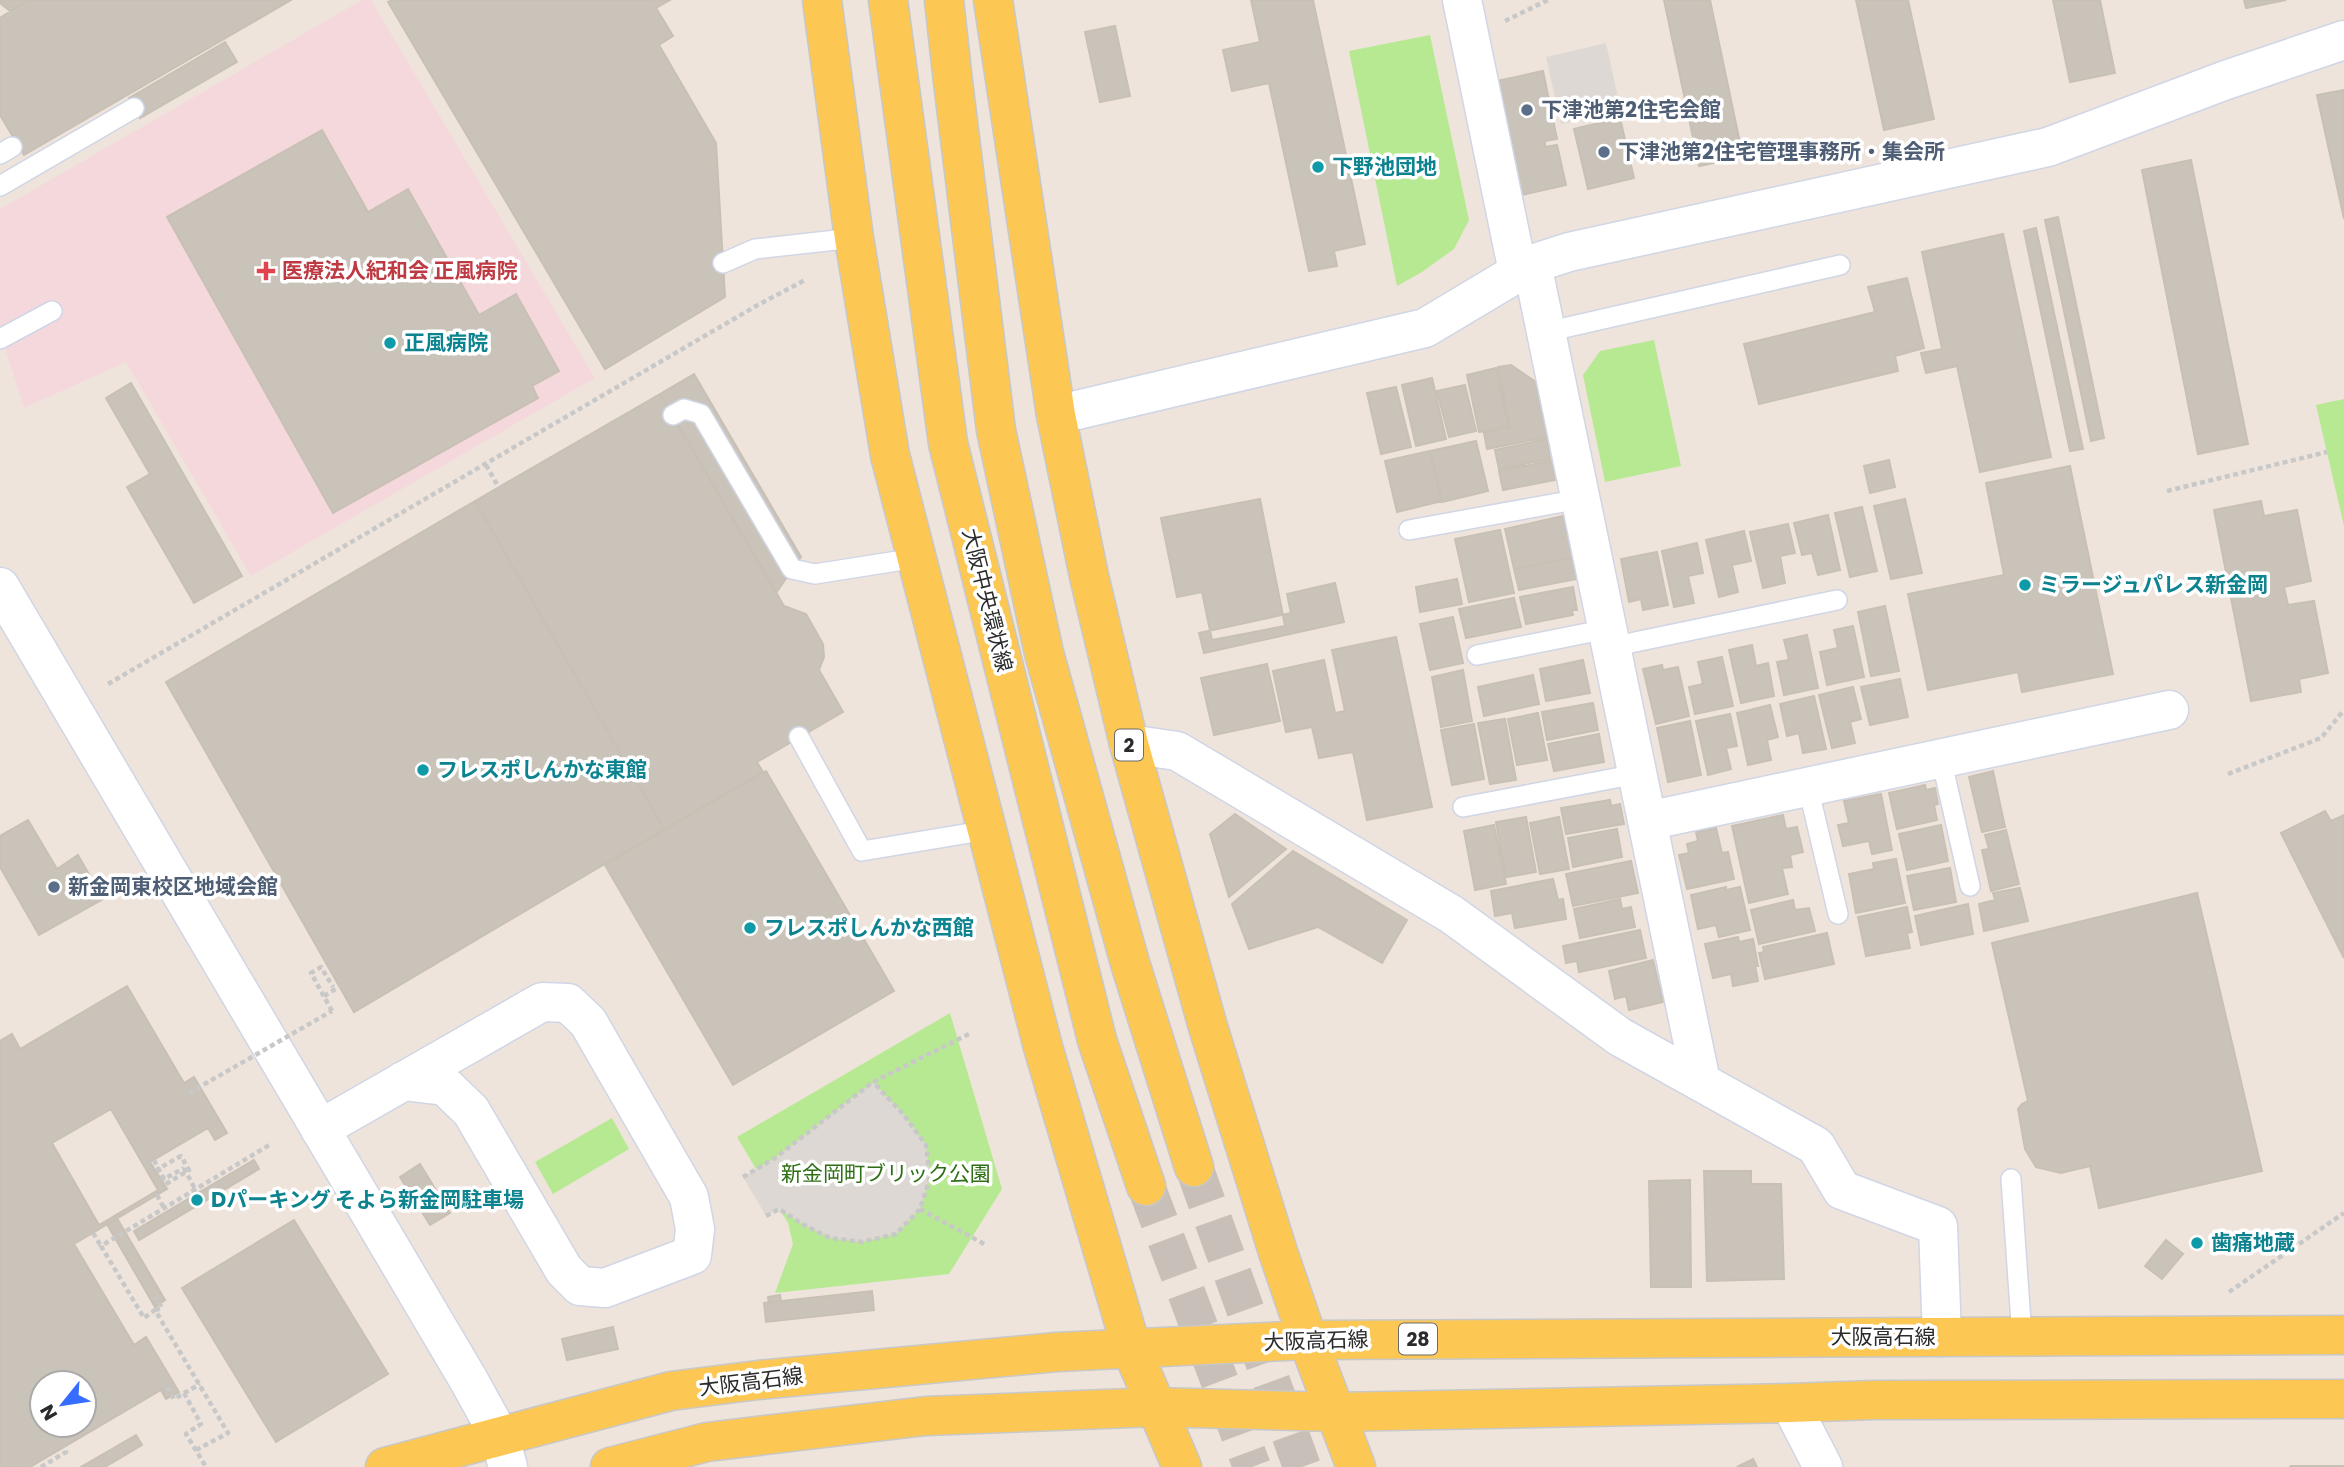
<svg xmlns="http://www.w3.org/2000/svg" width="2344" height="1467" font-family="Poppins,'Noto Sans JP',sans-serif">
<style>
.medical{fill:#f5d8dc}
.green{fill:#b7e993}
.plaza{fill:#ddd8d3}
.building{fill:#c9c3ba;stroke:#c9c0b5;stroke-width:2;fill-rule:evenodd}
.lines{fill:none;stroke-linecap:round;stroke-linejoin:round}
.primary-tunnel{stroke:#c7bfb8;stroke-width:38;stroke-dasharray:38 19;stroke-linecap:butt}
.lane-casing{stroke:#d0d6e5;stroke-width:22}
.street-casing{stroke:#d0d6e5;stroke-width:41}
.secondary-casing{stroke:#d0d6e5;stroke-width:41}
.primary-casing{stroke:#c8c8c8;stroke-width:41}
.path{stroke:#c8c8c8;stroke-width:4.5;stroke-dasharray:5 3.5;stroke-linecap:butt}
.lane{stroke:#fff;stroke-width:19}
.street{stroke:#fff;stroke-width:38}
.secondary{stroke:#fff;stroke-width:38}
.primary{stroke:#fcc752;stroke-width:38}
.path-bridge{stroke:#c8c8c8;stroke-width:4.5;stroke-dasharray:5 3.5;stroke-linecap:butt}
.service-dot{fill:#5c6f8a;stroke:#fff;stroke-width:2.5}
.culture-dot{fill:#0f9aa8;stroke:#fff;stroke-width:2.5}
.health-dot{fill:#e0444e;stroke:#fff;stroke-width:2.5}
.labels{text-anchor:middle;stroke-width:7;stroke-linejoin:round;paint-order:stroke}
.shield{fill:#fff;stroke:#6b6b6b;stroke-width:2}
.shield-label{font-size:19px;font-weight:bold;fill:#2b2b2b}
.service-label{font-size:21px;font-weight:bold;fill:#4e5e75;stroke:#fff;text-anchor:start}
.culture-label{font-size:21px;font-weight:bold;fill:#0d838f;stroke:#fff;text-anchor:start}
.health-label{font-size:21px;font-weight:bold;fill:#be3a42;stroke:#fff;text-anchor:start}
.street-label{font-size:21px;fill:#2b2b2b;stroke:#fff}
.park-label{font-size:21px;fill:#2e6e14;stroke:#fff}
</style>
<rect width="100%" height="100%" fill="#eee4db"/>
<path class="medical" d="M362 0H371L595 378 251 576 126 362 24 408 0 333V209Z"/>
<path class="green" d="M1430 35 1469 220 1454 249 1422 272 1397 286 1349 51Z
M1654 340 1681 466 1605 482 1583 375 1600 351Z
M2344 399V526L2316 405Z
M950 1013 1002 1189 949 1274 775 1293 793 1244 788 1223 737 1137Z
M612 1118 629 1149 553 1194 535 1162Z"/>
<path class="plaza" d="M1606 43 1621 111 1561 124 1546 57Z
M873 1082 904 1115 926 1145 930 1178 920 1209 896 1234 862 1242 830 1238 804 1225 779 1209 766 1216 743 1177 775 1158Z"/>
<path class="building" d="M0 0H28L10 11 0 3Z
M28 0H291L24 155 0 115V18Z
M392 0H670L656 8 673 36 659 45 716 143 725 297 605 369 388 2Z
M1251 0H1313L1365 244 1334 251 1337 266 1309 271 1269 83 1232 91 1223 50 1260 42Z
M1664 0H1710L1743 157 1699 166Z
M1856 0H1908L1934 119 1884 130Z
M2053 0H2100L2115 73 2070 82Z
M2244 0H2286L2246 8Z
M1115 26 1130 96 1100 102 1085 32Z
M225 42 237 62 140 118 129 98Z
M1543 71 1557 139 1545 141V147L1557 145 1566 185 1522 195 1497 81Z
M2344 90V219L2317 95Z
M1620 118 1634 178 1588 189 1574 129Z
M322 130 368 212 408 189 479 315 516 294 559 371 532 386 538 398 333 513 167 217Z
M2191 160 2248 444 2198 454 2142 170Z
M2058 217 2104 438 2091 441 2045 220Z
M2036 228 2083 449 2070 451 2024 231Z
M2003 234 2051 457 1980 472 1957 366 1926 373 1921 353 1942 349 1922 252Z
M1907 278 1924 348 1895 356 1898 371 1759 404 1744 344 1875 312 1868 287Z
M1511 365 1536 382 1547 437 1487 449 1484 433 1510 427 1498 367Z
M1496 368 1508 426 1479 432 1467 375Z
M694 374 801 557 776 593 660 394Z
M1432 378 1446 439 1416 446 1402 385Z
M131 383 242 576 194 603 127 487 150 474 106 398Z
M1465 385 1476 431 1449 437 1437 391Z
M1396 387 1411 447 1381 454 1367 393Z
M660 394 784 606 806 614 823 644 824 657 819 670 843 712 757 762 763 772 664 829 475 501Z
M1547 439 1550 459 1499 469 1495 450Z
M1476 441 1488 491 1442 502 1430 451Z
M1430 451 1442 501 1397 512 1385 461Z
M1889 460 1895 487 1870 493 1864 466Z
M1551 461 1555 480 1503 490 1499 471Z
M2070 466 2113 674 2022 692 2018 672 1928 690 1908 594 2004 575 1986 483Z
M1260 499 1285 626 1212 640 1202 592 1177 597 1161 518Z
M1905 499 1922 573 1891 579 1874 506Z
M475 501 664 829 354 1012 166 682Z
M2261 501 2264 516 2297 510 2311 581 2284 587 2288 605 2314 601 2328 673 2299 679 2301 692 2251 701 2214 510Z
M1862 507 1877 571 1850 577 1835 513Z
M1828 515 1840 570 1818 575 1812 553 1802 555 1794 523Z
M1563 516 1573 557 1514 569 1505 529Z
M1788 524 1795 553 1780 556 1785 583 1763 588 1750 532Z
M1500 530 1514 593 1469 602 1455 539Z
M1744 531 1751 561 1732 565 1738 592 1719 597 1706 540Z
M1697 543 1703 573 1688 576 1694 603 1674 607 1662 551Z
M1657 552 1668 605 1643 610 1641 599 1629 602 1621 559Z
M1573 558 1577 579 1519 590 1514 569Z
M1457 579 1462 604 1420 612 1416 587Z
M1335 583 1344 622 1204 653 1199 633 1291 613 1287 594Z
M1573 587 1577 610H1572L1573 615 1526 624 1520 597Z
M1514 598 1521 627 1466 638 1459 609Z
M1885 606 1899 671 1871 676 1858 612Z
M1453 617 1463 663 1430 670 1420 624Z
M1853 626 1864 677 1827 685 1820 652 1838 648 1834 630Z
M1807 635 1818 688 1784 695 1777 662 1789 660 1784 640Z
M1396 637 1432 807 1367 820 1353 752 1319 758 1312 727 1286 732 1273 671 1324 660 1335 713 1345 711 1332 650Z
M1752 645 1756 666 1768 663 1774 696 1741 703 1729 650Z
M1722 657 1733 706 1695 714 1689 687 1703 684 1698 662Z
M1583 660 1590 693 1546 701 1540 669Z
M1267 664 1280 721 1214 735 1201 678Z
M1662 665 1663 670 1678 667 1689 716 1656 724 1643 669Z
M1463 670 1472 721 1441 727 1432 677Z
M1533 675 1539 704 1484 716 1478 687Z
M1900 679 1908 717 1870 725 1861 687Z
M1853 687 1861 719 1850 722 1855 743 1832 748 1819 695Z
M1814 696 1826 749 1803 753 1799 733 1787 736 1780 704Z
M1593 703 1598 730 1547 740 1542 712Z
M1770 705 1778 737 1767 740 1771 760 1748 765 1737 713Z
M1538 713 1547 760 1517 765 1508 719Z
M1730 714 1737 746 1726 748 1731 769 1708 775 1696 721Z
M1505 719 1516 780 1490 784 1478 723Z
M1690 721 1701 775 1668 782 1657 728Z
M1474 724 1484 779 1452 785 1441 730Z
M1599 734 1604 762 1554 771 1548 744Z
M766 771 894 991 733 1085 605 865Z
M1993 771 2005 827 1982 832 1969 777Z
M1925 785 1926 790 1935 788 1938 804 1934 805 1937 820 1897 829 1889 793Z
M1881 794 1892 850 1872 854 1869 841 1843 846 1838 825 1849 823 1844 801Z
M1610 800 1611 806 1620 804 1624 824 1566 834 1561 808Z
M2325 811 2331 821 2344 815V958L2281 833Z
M1235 814 1286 849 1229 897 1210 834Z
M1783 815 1786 829 1797 827 1803 852 1790 855 1792 867 1782 868 1788 894 1749 903 1732 826Z
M1526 817 1536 872 1506 877 1496 822Z
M1559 817 1569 869 1540 874 1530 823Z
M28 820 57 869 78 855 103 899 39 935 0 867V836Z
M1494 825 1506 884 1475 890 1464 831Z
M1941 825 1948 861 1907 870 1899 834Z
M1716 828 1722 853 1728 852 1734 879 1687 889 1679 855 1689 853 1687 844 1698 841 1696 832Z
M1617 829 1622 857 1573 867 1568 838Z
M2006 830 2019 884 1991 891 1982 850 1989 849 1985 835Z
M1293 851 1407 920 1382 963 1318 927 1249 949 1232 904Z
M1896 859 1905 903 1856 913 1849 874 1874 869 1873 863Z
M1631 861 1638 893 1573 906 1566 874Z
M1950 868 1956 902 1914 910 1907 876Z
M1553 879 1558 900 1563 899 1566 919 1515 928 1512 913 1495 916 1491 891Z
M1726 887V890L1740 887 1750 930 1719 937 1716 925 1698 929 1691 895Z
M2020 888 2028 921 1984 931 1979 904 1995 900 1993 893Z
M2197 893 2262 1171 2099 1208 2090 1166 2061 1173 2036 1167 2025 1149 2018 1109 2022 1104 2028 1101 1992 943Z
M1620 899 1622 909 1631 907 1635 927 1580 938 1574 909Z
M1793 900 1795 910 1809 908 1815 931 1759 944 1751 910Z
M1968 904 1973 934 1921 945 1915 916Z
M1907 907 1912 932 1907 933 1910 948 1866 956 1858 917Z
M1640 930 1646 958 1579 972 1577 961 1566 963 1563 946Z
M1827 933 1834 964 1765 979 1759 953 1764 952 1763 947Z
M1738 937 1739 942 1753 939 1758 966H1755L1758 981 1733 986 1731 974 1713 978 1705 944Z
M1653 960 1663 1002 1629 1010 1626 996 1615 999 1609 971Z
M127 986 184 1083 194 1077 227 1133 215 1140 208 1128 150 1162 167 1189 74 1244 134 1345 146 1337 179 1392 166 1399 161 1390 30 1467H0V1041L12 1034 20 1049ZM42 1383H84V1425H42Z
M111 1109 158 1190 99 1225 52 1143Z
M254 1160 259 1169 139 1240 134 1231Z
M420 1164 450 1213 430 1225 400 1177Z
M1704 1171H1751V1184H1781L1784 1279 1707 1281Z
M1690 1180 1691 1287H1651L1649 1181Z
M118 1220 165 1300 155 1307 108 1226 111 1222Z
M294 1220 388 1374 276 1442 182 1288Z
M2166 1240 2183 1254 2162 1279 2145 1266Z
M872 1291 874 1310 766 1322 764 1303Z
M780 1295 781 1301 769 1303 768 1297Z
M613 1327 618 1349 567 1360 562 1339Z
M136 1435 142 1445 105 1467H81Z
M1753 1459 1757 1467H1737Z
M2291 1466H2344V1467H2290Z"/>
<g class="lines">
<path class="primary-tunnel" d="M1194 1167 1302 1467
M1146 1186 1252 1467"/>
<defs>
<path id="lane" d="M0 154 12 147
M0 186 134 108
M723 263 755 249 854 238
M1546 332 1840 265
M0 339 52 311
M673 415 684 409 701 414 792 569 815 574 916 558
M1409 530 1580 499
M1611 647 1837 600
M1477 655 1607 629
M799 737 862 851 988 830
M1941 758 1970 886
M1808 787 1838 914
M1463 807 1637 774
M2011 1179 2022 1337"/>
<path id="street" d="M1462 0 1518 272
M1532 264 1701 1082
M1056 415 1425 328 1532 264 1569 252 2048 147 2226 80 2344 40
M1129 744 1177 751 1451 914 1620 1037 1816 1146 1842 1190 1938 1226 1942 1337
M1647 821 2169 710
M320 1129 542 1002 568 1003 588 1022 689 1197 695 1229 692 1255 605 1288 580 1286 564 1270 471 1111 445 1086 403 1081
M1790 1403 1823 1467"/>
<path id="secondary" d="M0 587 468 1379 499 1435 508 1467"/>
<path id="primary" d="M822 0 854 238 890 455 1043 1047 1132 1350 1182 1467
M888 0 948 443 1097 1040 1146 1186
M944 0 953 82 996 430 1044 653 1130 963 1194 1167
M993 0 1056 415 1089 576 1129 744 1208 1027 1278 1252 1308 1340 1356 1467
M385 1467 671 1391 758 1380 1057 1352 1308 1340 2344 1335
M610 1467 707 1442 926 1416 1156 1407 1335 1412 1790 1403 1874 1400 2344 1399"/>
</defs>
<use href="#lane" class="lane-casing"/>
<use href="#street" class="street-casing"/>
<use href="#secondary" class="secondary-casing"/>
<use href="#primary" class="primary-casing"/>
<path class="path" d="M1505 21 1548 0
M486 465 499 488
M2167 491 2327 452
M108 684 756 306 805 280
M2228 774 2321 738 2344 710
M324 996 340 986
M332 1011 311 973 321 967 333 987
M154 1160 166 1184
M184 1168 195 1189
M743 1177 775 1158 873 1082 969 1034
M157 1195 164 1208
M920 1209 986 1245
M766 1216 779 1209 804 1225 830 1238 862 1242 896 1234 920 1209 930 1178 926 1145 904 1115 873 1082
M93 1233 101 1246
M2229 1292 2344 1213
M155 1310 162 1308 156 1297
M167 1387 174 1399 200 1384
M184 1393 201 1424 186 1434 206 1467
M196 1450 228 1433 155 1310 144 1318 101 1246 271 1144
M41 1467 66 1452 63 1447"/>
<use href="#lane" class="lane"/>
<use href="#street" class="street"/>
<use href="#secondary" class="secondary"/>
<use href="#primary" class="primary"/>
<path class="path-bridge" d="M189 1093 332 1011
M166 1184 189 1170 181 1156 158 1169 164 1179 184 1168"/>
</g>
<g class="service-dot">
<circle cx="1527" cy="110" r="7"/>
<circle cx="1604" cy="152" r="7"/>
<circle cx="54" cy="887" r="7"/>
</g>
<g class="culture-dot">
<circle cx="1318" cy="167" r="7"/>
<circle cx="390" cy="343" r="7"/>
<circle cx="2025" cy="585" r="7"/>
<circle cx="423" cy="770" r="7"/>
<circle cx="750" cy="928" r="7"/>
<circle cx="197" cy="1200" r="7"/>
<circle cx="2197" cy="1243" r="7"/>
</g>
<path class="health-dot" d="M262.5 260.5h7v7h7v7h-7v7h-7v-7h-7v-7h7z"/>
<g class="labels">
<g class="shield">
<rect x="1115" y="729.5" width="28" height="31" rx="5"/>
<rect x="1399" y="1323.5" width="38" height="31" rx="5"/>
</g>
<g class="shield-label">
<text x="1129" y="752">2</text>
<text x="1418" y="1346">28</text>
</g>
<g class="service-label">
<text x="1541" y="117">下津池第2住宅会館</text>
<text x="1618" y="159">下津池第2住宅管理事務所・集会所</text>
<text x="68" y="894">新金岡東校区地域会館</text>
</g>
<g class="culture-label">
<text x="1332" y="174">下野池団地</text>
<text x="404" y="350">正風病院</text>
<text x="2039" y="592">ミラージュパレス新金岡</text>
<text x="437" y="777">フレスポしんかな東館</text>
<text x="764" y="935">フレスポしんかな西館</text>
<text x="211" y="1207">Dパーキング そよら新金岡駐車場</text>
<text x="2211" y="1250">歯痛地蔵</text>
</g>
<g class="health-label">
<text x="282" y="278">医療法人紀和会 正風病院</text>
</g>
<g class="street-label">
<text transform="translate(987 600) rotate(76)" y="7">大阪中央環状線</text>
<text x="1883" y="1344">大阪高石線</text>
<text transform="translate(1316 1341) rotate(-2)" y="7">大阪高石線</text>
<text transform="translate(751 1382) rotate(-7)" y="7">大阪高石線</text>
</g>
<g class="park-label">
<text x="886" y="1181">新金岡町ブリック公園</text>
</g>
</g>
<g transform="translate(63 1404) rotate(240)"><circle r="33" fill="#ffffff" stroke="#aaaaaa" stroke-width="2"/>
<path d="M0-5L12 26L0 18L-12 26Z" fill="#376dff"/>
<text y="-10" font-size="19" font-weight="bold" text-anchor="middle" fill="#2b2b2b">N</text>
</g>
</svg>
